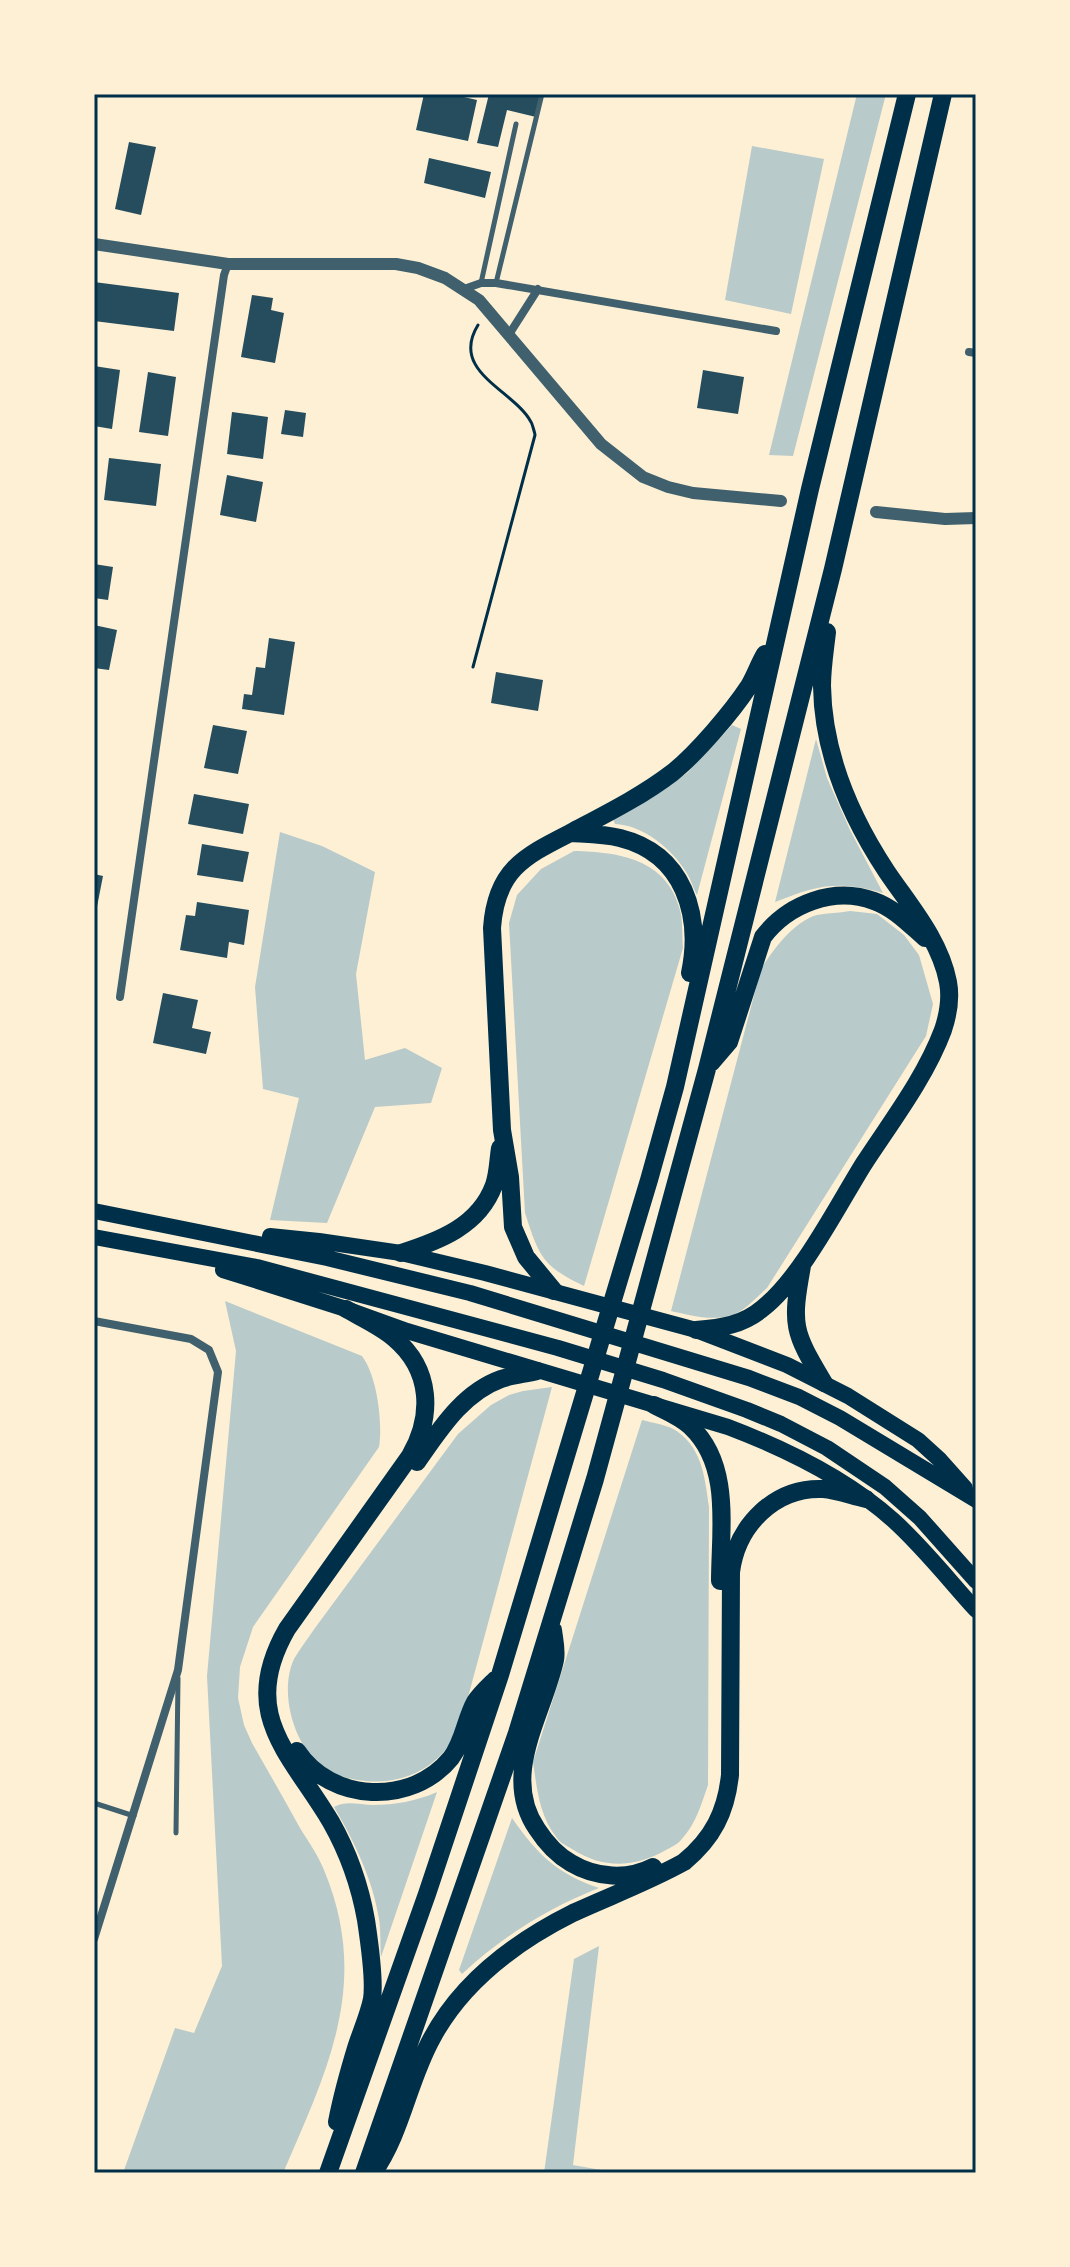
<svg xmlns="http://www.w3.org/2000/svg" width="1070" height="2267" font-family="Quicksand,sans-serif">
<style>
.green{fill:#b9caca}
.building{fill:#264d5e}
.lines{fill:none;stroke-linecap:round;stroke-linejoin:round}
.path{stroke:#003049;stroke-width:3}
.service{stroke:#3f606c;stroke-width:5}
.minor{stroke:#3f606c;stroke-width:8}
.tertiary{stroke:#3f606c;stroke-width:12}
.primary{stroke:#003049;stroke-width:16}
.motorway{stroke:#003049;stroke-width:18}
.neatline{fill:none;stroke:#003049;stroke-width:3}
</style>
<rect width="100%" height="100%" fill="#fdf0d5"/>
<path class="green" d="M857 94H886L793 456 769 455Z
M752 146 824 159 791 314 725 300Z
M732 725 741 729 697 895C693 888 691 879 686 872 672 849 643 825 615 824L612 817 650 799 687 773Z
M816 739 827 778 850 830 883 893C838 880 817 885 775 902Z
M280 832 322 846 375 872 356 974 365 1060 405 1048 442 1068 431 1103 375 1107 327 1223 270 1220 299 1098 263 1089 255 987Z
M574 851C619 852 667 859 680 910 683 921 682 936 683 948L584 1286C542 1266 539 1256 525 1213L509 923 517 895 541 869Z
M850 911 877 914 904 935 919 955 933 1004 926 1036 767 1288C759 1295 751 1304 742 1310 720 1324 694 1316 671 1311L761 969C773 950 794 921 817 915 828 913 839 913 850 911Z
M225 1301 362 1356C377 1376 383 1422 379 1447L253 1627 240 1667 238 1698 244 1725 252 1743C268 1771 284 1799 300 1828 308 1841 318 1855 324 1870 371 1983 328 2069 283 2173H123L175 2028 194 2033 222 1966 207 1676 236 1351Z
M552 1387 464 1712C459 1722 455 1736 449 1745 424 1781 377 1789 338 1775 334 1773 330 1772 326 1770 295 1749 278 1694 294 1659 300 1649 308 1638 315 1628L458 1434 491 1405 509 1395 523 1391Z
M642 1420C653 1423 669 1425 678 1432 703 1450 705 1480 709 1507L708 1785C701 1805 696 1824 681 1840 677 1845 671 1847 666 1850 634 1868 603 1869 572 1849 567 1846 560 1843 557 1838 539 1816 537 1788 533 1762Z
M437 1792 381 1957C380 1945 381 1931 379 1919 373 1880 354 1841 334 1807 346 1800 360 1805 373 1805 394 1805 417 1801 437 1792Z
M512 1818C538 1855 556 1873 599 1888 548 1908 503 1936 462 1974L459 1970Z
M599 1946 573 2165 618 2173H544L574 1959Z"/>
<path class="building" d="M424 94H465L464 97 477 100 468 141 416 130Z
M489 94H542L536 117 507 110 498 147 477 143Z
M129 142 156 147 141 215 115 209Z
M429 158 491 172 485 198 424 183Z
M94 282 179 293 174 331 94 321Z
M252 295 273 298 271 310 284 313 275 363 241 357Z
M94 366 120 370 112 429 94 426Z
M703 370 744 377 738 414 697 408Z
M148 372 176 377 168 436 139 432Z
M285 410 306 413 303 437 281 434Z
M232 412 268 417 263 459 227 454Z
M109 458 161 464 156 506 104 500Z
M227 475 263 482 256 522 220 515Z
M94 564 113 567 108 600 94 598Z
M94 625 117 630 109 670 94 668Z
M269 638 295 642 284 715 242 709 244 694 252 695 256 667 265 668Z
M496 672 543 680 538 711 491 703Z
M213 725 247 731 238 774 204 768Z
M194 794 249 804 243 834 188 824Z
M202 844 249 852 243 882 197 875Z
M94 874 103 876 95 917H94Z
M197 902 249 910 244 945 229 942 227 958 180 950 186 915 195 916Z
M163 993 198 1000 192 1028 211 1032 206 1054 153 1043Z"/>
<g class="lines">
<path class="path" d="M473 667 535 435C535 434 532 423 531 422 514 390 449 372 478 325"/>
<path class="service" d="M481 283 516 124
M496 283 542 94
M94 1803 134 1816
M176 1833 178 1678"/>
<path class="minor" d="M464 289 481 283H496L776 331
M508 336 538 289
M969 352 976 353
M120 997 224 275 228 264
M94 1321 191 1339 209 1350 218 1372 178 1670 94 1939"/>
<path class="tertiary" d="M94 244 228 264H396L418 268 445 278 479 300 601 444 643 477 668 487 693 493 781 501
M876 512 945 519 976 518"/>
<path class="primary" d="M94 1211 327 1258 470 1293 749 1378 799 1397 840 1418 976 1500
M270 1236 319 1241 401 1253 485 1273 696 1330 787 1365 848 1396 918 1440 940 1460 965 1488
M94 1237 257 1267 558 1348 663 1380 747 1410 781 1424 827 1448 885 1487 920 1518 976 1581
M223 1270 346 1309 407 1331 728 1427C786 1449 846 1478 893 1520 923 1547 948 1579 976 1610"/>
<path class="motorway" d="M570 833C586 834 604 834 620 838 684 854 702 915 690 973
M711 1063 729 1042 763 937C788 904 834 886 874 901 894 908 909 924 925 938
M401 1253C439 1241 479 1226 494 1185 498 1174 498 1161 500 1148
M802 1266C791 1326 793 1331 824 1383
M554 1291 526 1257 513 1227 510 1177 502 1130 492 928C496 869 525 856 572 832 606 814 642 796 672 773 696 754 732 712 749 686 755 676 759 664 765 654
M696 1330C721 1328 743 1325 763 1308 801 1278 837 1207 863 1165 891 1122 925 1078 943 1030 948 1015 951 998 948 982 940 940 910 906 887 872 850 816 823 754 822 686 822 668 825 650 827 632
M654 1405C666 1411 681 1417 691 1427 732 1466 720 1530 720 1581
M417 1462C439 1431 462 1393 501 1379 512 1375 525 1374 537 1371
M553 1630C554 1639 557 1650 555 1660 543 1715 500 1775 537 1829 546 1843 557 1855 571 1863 596 1878 628 1880 653 1867
M297 1751C331 1803 412 1806 451 1758 464 1741 465 1720 475 1702 480 1694 489 1686 496 1679
M337 2122C342 2096 349 2071 357 2045 362 2030 369 2014 372 1999 375 1979 369 1940 366 1920 360 1886 348 1852 331 1822 290 1753 238 1714 287 1629L410 1456C433 1416 432 1370 394 1338 380 1326 362 1318 346 1309
M328 2173 427 1894 500 1675 649 1180 675 1087 810 489 907 94
M364 2173 517 1733 595 1479 707 1069 833 569 943 94
M373 2173C402 2132 408 2081 432 2038 462 1982 517 1941 573 1913 610 1896 648 1882 684 1862 713 1838 726 1812 730 1775L731 1572C737 1525 775 1487 823 1489 837 1490 852 1496 866 1499"/>
</g>
<rect width="1070" height="2267" fill="none" stroke="#fdf0d5" stroke-width="192"/>
<rect x="96" y="96" width="878" height="2075" class="neatline"/>
</svg>
